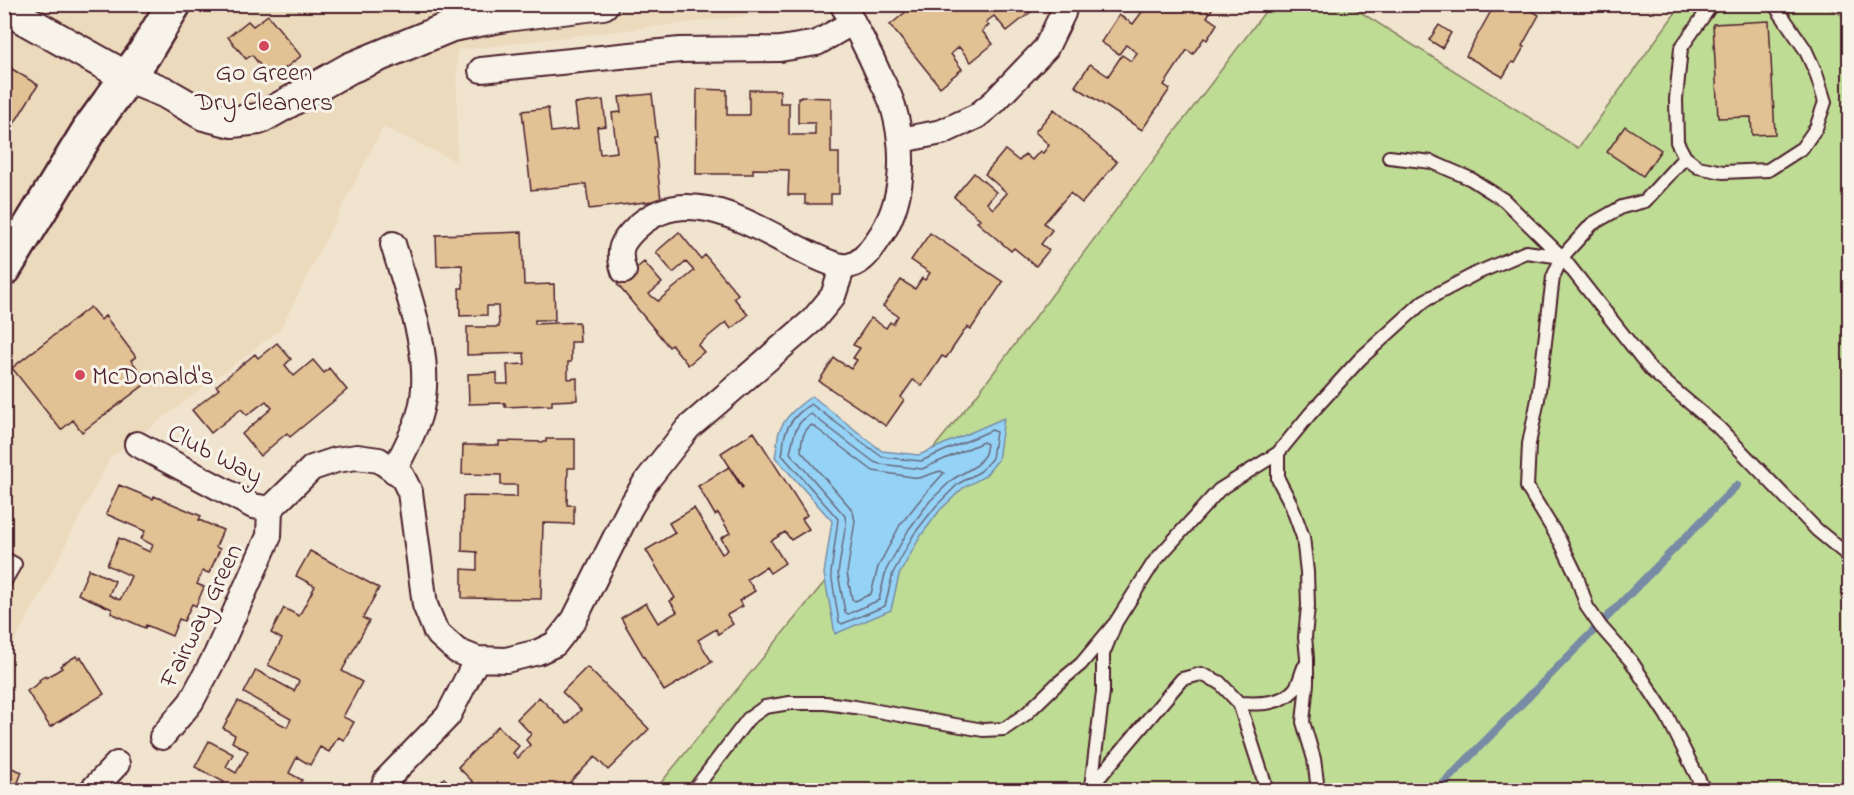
<svg xmlns="http://www.w3.org/2000/svg" width="1854" height="795" font-family="'Indie Flower',sans-serif">
<style>
.built{fill:#ecdabd}
.green{fill:#bfdc94;stroke:#847e60;stroke-width:1.5}
.water{fill:#95d3f6;stroke:#778ba5;stroke-width:1.5}
.lines{fill:none;stroke-linecap:round;stroke-linejoin:round}
.shore{stroke:#68677c;stroke-width:1.5}
.stream{stroke:#778ba5;stroke-width:8}
.building{fill:#e2c194;stroke:#4a1f2b;stroke-width:1.5}
.service-casing{stroke:#4a1f2b;stroke-width:16}
.minor-casing{stroke:#4a1f2b;stroke-width:28}
.tertiary-casing{stroke:#4a1f2b;stroke-width:34}
.primary-casing{stroke:#4a1f2b;stroke-width:38}
.service{stroke:#f7f3e8;stroke-width:12}
.minor{stroke:#f7f3e8;stroke-width:24}
.tertiary{stroke:#f7f3e8;stroke-width:30}
.primary{stroke:#f7f3e8;stroke-width:33}
.poi-dot{fill:#d1495b;stroke:#f7f3e8;stroke-width:2}
.labels{text-anchor:middle;stroke-width:6;stroke-linejoin:round;paint-order:stroke}
.poi-label{font-size:26px;fill:#4a1f2b;stroke:#f7f3e8}
.street-label{font-size:26px;fill:#4a1f2b;stroke:#f7f3e8}
</style>
<rect width="100%" height="100%" fill="#f1e4cf"/>
<filter id="ink" filterUnits="userSpaceOnUse"><feTurbulence type="fractalNoise" baseFrequency=".0167" numOctaves="2"/><feDisplacementMap in="SourceGraphic" scale="12" xChannelSelector="R" yChannelSelector="G"/><feConvolveMatrix kernelMatrix="1 2 1 2 8 2 1 2 1" color-interpolation-filters="sRGB"/></filter>
<g filter="url(#ink)">
<path class="built" d="M5 5H803L789 11 457 50V162L383 127 280 330 110 458 35 605 5 658Z"/>
<path class="green" d="M1270 5H1349L1578 148 1681 5H1824L1849 19V790H655L976 396Z"/>
<path class="water" d="M812 396 882 451 919 455 1004 418 998 460 985 476 963 488 940 510 920 537 899 575 891 610 835 634 824 574 832 521 775 457C777 449 777 440 779 432 785 416 798 406 812 396Z"/>
<g class="lines">
<path class="shore" d="M811 404 882 457 921 461 992 430 996 432 992 458 981 471 958 484 936 506 914 534 893 573 885 606 842 624 839 622 831 573 838 519 782 455C784 448 783 441 785 435 789 421 800 411 811 404Z
M811 414 874 462 880 464 922 469 983 442 987 444 985 454 977 465 953 479 930 501 909 529 886 570 879 600 848 614 845 612 838 573 846 523 845 516 790 453C794 436 794 423 811 414Z
M812 425 873 471 919 478 940 471 944 473 924 495 900 525 878 567 871 594 855 601 852 599 847 573 855 521 853 512 849 506 801 451C801 441 803 430 812 425Z"/>
<path class="stream" d="M1437 790 1737 485"/>
</g>
<path class="building" d="M915 4H1026L1032 11 1007 31 994 16 986 22 989 25 982 31 993 44 971 62 959 47 951 54 962 69 940 87 890 25Z
M1130 4H1215L1207 17 1217 24 1207 40 1204 38 1193 54 1187 50 1164 85 1170 89 1142 130 1075 86 1090 64 1108 76 1122 55 1131 61 1137 53 1126 45 1119 54 1101 42 1119 15 1133 24 1142 12Z
M1495 4H1521L1539 15 1522 46 1524 47 1515 63 1512 62 1503 77 1466 56Z
M268 15 301 56 271 79 252 55 246 59 228 37 248 21 253 26Z
M1769 21 1775 134 1752 135 1751 117 1718 118 1713 24Z
M1439 25 1451 33 1442 48 1429 40Z
M4 64 38 85 4 140Z
M697 89 727 90V115H749V90H780V103H789V135H815V123H798V97L831 98V153H839V194H831V204H805V195H788L789 170 753 169V174H696Z
M652 94 657 137H654L661 200 589 209 586 184 531 190 522 111 548 108 551 132 578 129 575 104 603 100 606 126 597 127 600 154 617 152 612 113 621 112 619 97Z
M1054 109 1117 162 1082 203 1070 193 1044 223 1052 230 1041 244 1049 250 1036 266 1014 248 1011 251 977 222 980 219 954 197 974 173 996 192 987 203 993 209 1007 193 985 174 1005 150 1019 161 1025 154 1032 160 1040 151 1043 153 1049 145 1035 132Z
M1625 126 1661 150 1643 176 1607 152Z
M522 232 524 285 554 284 555 320H535V324L579 322 580 342H571V362H568V379L577 378V400L552 401V405L505 407V403L469 404 468 374 497 373V384H508L507 365 525 364 524 353 467 355V327H499L498 306H487V315L460 316 459 288H463L462 265 437 266 436 235Z
M679 232 701 259 705 255 738 294 734 298 748 315 731 329 726 322 698 345 704 352 688 365 672 345 669 347 617 284 644 262 662 283 649 294 658 301 694 271 686 262 673 273 656 252Z
M930 233 1003 282 971 329 967 327 946 358 942 356 922 386 913 380 901 397 904 400 886 426 819 381 834 358 851 369 857 360 853 358 860 348 853 345 871 318 886 328 890 322 893 324 898 316 883 306 901 280 915 289 922 278 925 280 930 273 911 260Z
M90 307 101 320 105 316 136 357 131 360 148 382 82 432 73 420 61 430 12 368Z
M277 343 291 359 285 365 294 376 313 360 324 373 329 368 347 390 290 437 287 433 260 456 242 434 272 408 266 401 247 415 241 409 211 433 192 410 219 389 216 386 255 354 258 358Z
M754 432 807 515 802 519 809 529 791 540 785 532 771 541 785 563 770 573 766 567 747 579 755 591 739 601 743 606 727 615 733 624 718 634 716 629 698 640 712 662 664 691 621 618 646 603 658 623 677 612 670 601 675 598 646 550 675 533 669 523 694 508 722 554 728 550 721 538 730 533 718 513 715 515 698 486 729 467 742 488 743 487 721 453Z
M546 439H575V468H568L567 505H574V524L543 523 541 599 462 598V569L477 570V552L462 551 463 496 517 497V485H501V475L462 474 463 445H499V441L546 442Z
M119 485 153 499 154 496 201 516 199 520 223 530 216 547 220 549 209 573 203 571 197 584 204 587 196 606 192 604 184 621 179 619 172 636 146 625 145 628 111 613 112 609 78 594 89 569 115 581 109 595 120 600 131 576 107 565 119 538 150 552 153 545 141 539 145 531 106 514Z
M310 551 379 588 363 618 369 621 342 671 362 682 343 717 354 722 344 740 338 737 329 752 320 747 310 765 297 757 289 773 302 780 296 790H227L221 787 224 782 195 767 209 741 233 754 226 767 236 773 248 751 232 742 235 735 223 728 238 701 287 727 291 719 244 693 256 670 294 691 299 681 268 665 282 639 271 633 284 608 299 616 315 586 296 576Z
M76 656 78 659 81 657 104 694 50 727 27 691 40 682 39 680 45 676 46 678 62 668 60 666Z
M587 667 649 729 608 770 595 757 562 790H498L496 789 494 790H488L480 783 477 786 458 767 498 726 519 746 513 753 518 758 530 745 526 740 531 734 517 719 539 697 567 724 581 710 562 692Z
M4 765 22 772 15 790H4Z
M444 778 457 790H432Z"/>
<g class="lines">
<defs>
<path id="service" d="M1712 4 1681 48 1676 99 1677 142 1685 157 1698 167 1723 172 1768 170 1802 148 1816 128 1825 102 1816 73 1805 49 1774 4
M1389 157 1432 162 1471 179 1504 200 1562 257 1651 370 1718 427 1817 530 1850 557
M1685 157 1645 201 1622 207 1592 224 1562 257 1553 277 1538 399 1529 444 1527 487 1560 541 1576 574 1587 607 1601 627 1631 661 1667 716 1704 790
M4 558 15 564 4 583
M1239 703 1267 790
M1092 786 1182 679 1201 674 1219 682 1239 703C1258 704 1280 705 1294 690 1299 685 1301 674 1304 667
M1091 787 1103 692V654L1116 622 1154 562 1219 490 1278 453
M694 790 748 719 765 707 790 703H825L855 707 983 730 1004 729 1026 714 1057 684 1081 664 1116 622
M1318 790 1314 759 1303 722 1307 683V658L1305 637 1308 606 1307 572 1303 537 1291 504 1278 479V453L1310 414 1360 359 1424 301 1475 274 1526 252 1562 257"/>
<path id="minor" d="M481 70 680 50 780 49 817 43 853 22
M901 140 942 132 977 116 994 102 1046 48 1063 13 1065 4
M393 244C408 295 436 363 419 416 413 435 403 453 394 471
M624 271C617 250 621 242 637 227 689 179 757 229 808 253 819 258 830 264 842 266 858 268 869 253 877 241 905 203 906 150 893 106 890 96 885 87 880 77 869 52 857 28 842 4
M137 444 253 506 270 509
M270 509 312 468 336 460 357 457 379 460 402 476 410 492 425 605 436 632 457 651 477 659 506 660 538 652 555 644 574 620 630 508 645 483 688 428 813 320 833 296 843 266
M162 737 191 702 216 655 269 536 270 509
M92 790 117 764
M382 790 387 779 448 716 477 659"/>
<path id="tertiary" d="M4 8 127 77 164 92 204 115 232 122 259 119 350 68 452 26 506 16 603 4"/>
<path id="primary" d="M4 269 89 130 144 54 174 4"/>
</defs>
<use href="#service" class="service-casing"/>
<use href="#minor" class="minor-casing"/>
<use href="#tertiary" class="tertiary-casing"/>
<use href="#primary" class="primary-casing"/>
<use href="#service" class="service"/>
<use href="#minor" class="minor"/>
<use href="#tertiary" class="tertiary"/>
<use href="#primary" class="primary"/>
</g>
</g>
<g class="poi-dot">
<circle cx="264" cy="46" r="6"/>
<circle cx="80" cy="375" r="6"/>
</g>
<g class="labels">
<g class="poi-label">
<text x="264" y="80">Go Green<tspan x="264" dy="30">Dry Cleaners</tspan></text>
<text x="92" y="384" text-anchor="start">McDonald's</text>
</g>
<g class="street-label">
<text transform="translate(216 453) rotate(27)" y="9">Club Way</text>
<text transform="translate(200 615) rotate(-64)" y="9">Fairway Green</text>
</g>
</g>
<rect width="1854" height="795" fill="none" stroke="#f7f3e8" stroke-width="24"/>
<rect x="12" y="12" width="1830" height="771" fill="none" stroke="#4a1f2b" stroke-width="2" filter="url(#ink)"/>
</svg>
